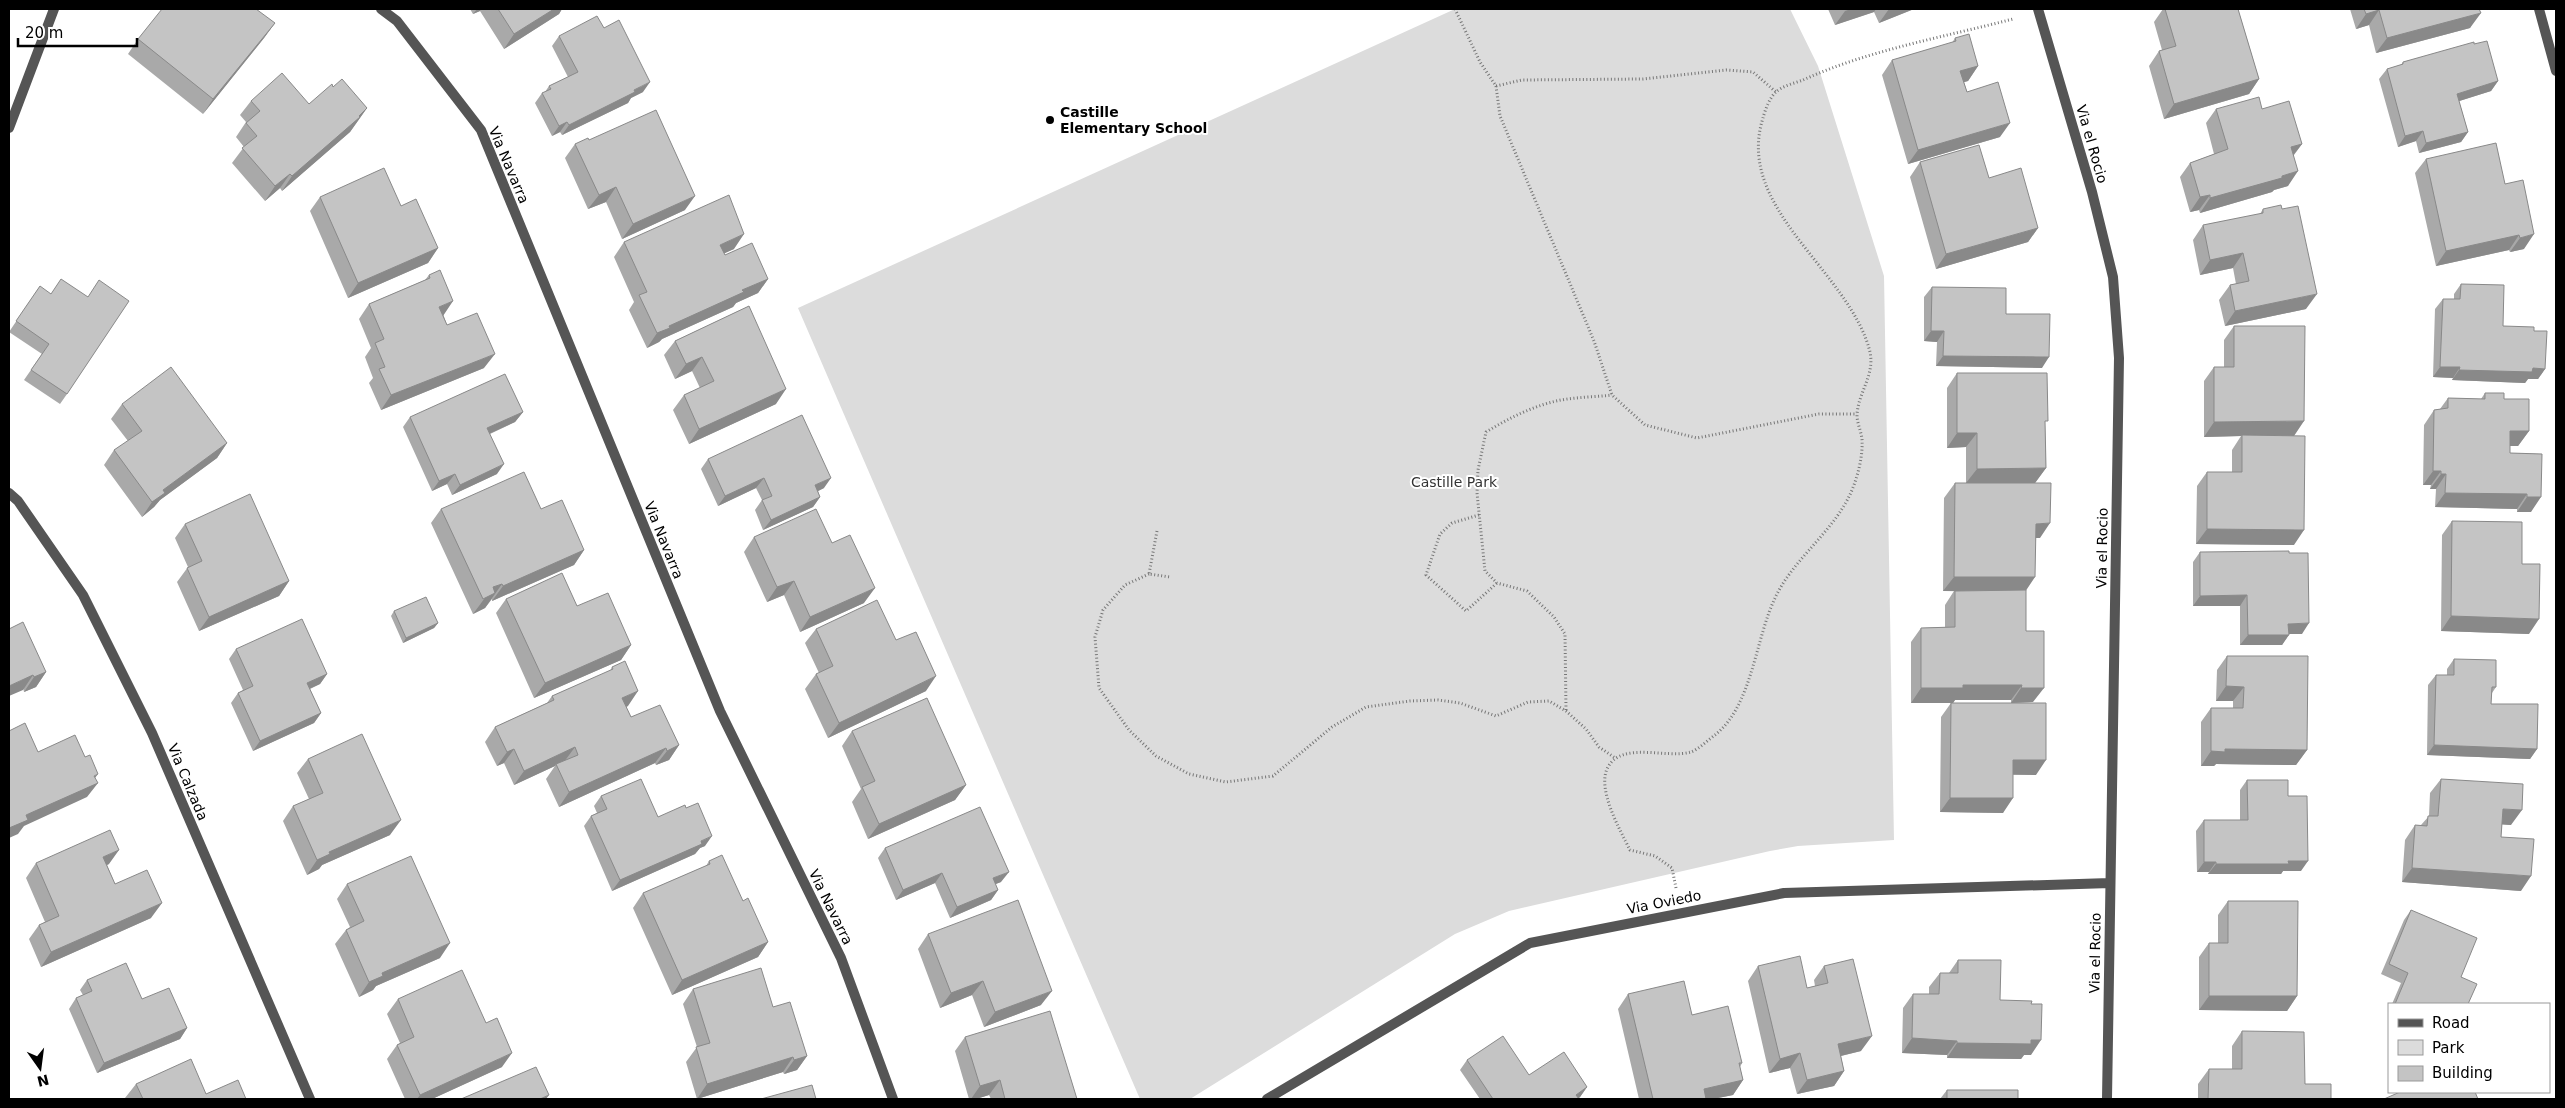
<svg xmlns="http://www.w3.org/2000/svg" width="2565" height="1108" font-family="'DejaVu Sans',sans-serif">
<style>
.green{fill:#dcdcdc}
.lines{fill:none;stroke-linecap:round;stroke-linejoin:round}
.path{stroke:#777;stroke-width:3;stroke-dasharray:1 2.5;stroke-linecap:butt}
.street{stroke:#555;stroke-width:10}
.wall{fill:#a9a9a9}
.shaded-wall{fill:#898989}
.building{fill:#c4c4c4;stroke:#898989}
.poi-dot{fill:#000;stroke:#fff;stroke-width:2}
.labels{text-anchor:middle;stroke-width:4;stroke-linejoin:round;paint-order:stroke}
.poi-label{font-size:14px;font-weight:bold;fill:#000;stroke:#fff;text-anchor:start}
.street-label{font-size:14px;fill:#000;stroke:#fff}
.park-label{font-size:14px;fill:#333;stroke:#fff}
</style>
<rect width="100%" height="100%" fill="#fff"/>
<path class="green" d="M1455 9H1790L1818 66 1884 276 1894 840 1798 846 1770 851 1509 911 1455 934 1190 1099H1140L798 308Z"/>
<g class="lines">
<path class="path" d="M1455 9 1480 62 1496 86 1522 80 1643 79 1726 70 1753 72 1776 92
M1496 86 1500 116 1594 341 1612 395 1645 425 1697 438 1819 414H1857
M1479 515 1452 523 1440 534 1426 575 1466 611 1497 583
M1157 531 1149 574 1170 577
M1149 574 1125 585 1103 610 1095 637 1099 688 1129 730 1156 756 1189 774 1226 782 1273 776 1332 727 1366 707 1410 701 1438 700 1460 703 1496 716 1528 702 1549 701 1566 711 1586 729 1599 747 1615 758
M1566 710 1565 634 1554 617 1527 591 1497 583 1485 571 1477 493 1478 470 1486 432C1509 418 1535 405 1561 400 1578 397 1596 397 1612 395
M1676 888 1672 868 1655 856 1630 850C1620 830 1596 788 1608 767 1622 741 1667 759 1691 752 1699 749 1708 740 1715 735 1753 705 1755 638 1776 596 1796 555 1838 529 1854 485 1859 471 1863 454 1862 439 1861 431 1857 423 1857 415 1858 393 1875 375 1870 352 1850 271 1734 209 1763 118 1765 110 1770 97 1776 92 1782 86 1795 83 1803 80 1869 50 1944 37 2013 19"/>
<path class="street" d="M381 9 397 21 481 130 720 711 841 958 893 1099
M2038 9 2092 192 2113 277 2119 358 2107 1099
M2539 9 2556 71
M9 128 54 9
M9 493 18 501 83 595 152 733 310 1099
M1267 1099 1530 943 1784 893 2110 883"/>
</g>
<path class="wall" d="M470 9H562L559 14 504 49 480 11 473 14Z
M1828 9H1914L1879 23 1874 12 1835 25Z
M2163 9H2238L2259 79 2249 94 2164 119 2149 66 2159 51 2162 50 2154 22Z
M2350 9H2479L2470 28 2376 53 2369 25 2356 29Z
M275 23 264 38 203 114 128 54 138 39Z
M604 28 643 92 631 98 628 103 562 135 560 132 552 136 535 103 542 93 545 92 549 86 568 77 552 46 559 36Z
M1955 38 1978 66 1968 81 1964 82 1967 92 2000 137 1908 164 1882 75 1892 60 1952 43Z
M2474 44 2498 81 2491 91 2459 101 2468 132 2461 142 2419 153 2416 141 2398 147 2379 79 2387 69 2401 65 2403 62Z
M333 87 367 108 350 132 282 191 280 188 265 201 232 163 244 147 236 137 246 122 240 115 251 101 309 104Z
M2216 109H2262L2302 144 2294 155 2288 186 2274 190 2272 192 2200 213 2199 210 2190 212 2180 177 2190 163 2214 154 2206 123Z
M589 140 685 210 622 239 606 202 588 209 565 158 575 144Z
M2426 159 2505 184 2524 249 2510 252 2509 250 2436 266 2415 173Z
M1920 162 1989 178 2038 228 2028 242 1936 269 1910 177Z
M320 197 401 206 438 248 428 263 348 298 310 211Z
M2263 209 2306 309 2225 326 2219 300 2230 285 2236 284 2233 268 2200 275 2193 240 2203 225 2260 214Z
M624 242 734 249 724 253 725 255 768 279 758 293 736 303 733 307 662 339 659 342 647 348 629 310 634 302 614 257Z
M429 275 447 325 484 368 381 410 369 383 373 378 365 357 371 348 359 319 369 304 425 280Z
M2461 284 2503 326 2534 331 2545 369 2538 379H2528L2525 383 2452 380 2453 378 2433 377 2435 309 2443 299H2454V294Z
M40 286 67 394 60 404 24 380 42 354 9 332Z
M1932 287 2006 314 2042 368 1936 366 1937 342 1924 341V297Z
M749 306 776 404 689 444 673 410 684 395 700 388 692 371 675 379 664 355 675 341Z
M2234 326 2294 436V545L2196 544 2197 486 2207 472H2232V450L2241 436 2204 437V381L2214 367H2224V340Z
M1957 373 2045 424 2046 468 2035 483 2040 538H2036L2026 591V631L2033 702 2011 703V700H1955L1953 703 2036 775H2013L2003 813 1940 812 1941 717 1951 703H1911V642L1921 628 1945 627V605L1954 591H1943L1944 498 1955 483H1966V447L1947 448V388Z
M2485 393 2504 399 2529 431 2518 446H2510V453L2542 454 2531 512H2517V509L2435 507 2436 489H2430L2431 485H2423L2424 425 2434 410 2440 409 2448 398 2481 399Z
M122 404 227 443 217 458 160 500 154 507 142 517 104 465 114 450 128 441 111 419Z
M523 412 515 422 490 434 497 474 452 495 447 484 432 491 403 427 410 417Z
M708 459 824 488 818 491 820 497 813 507 763 530 755 510 762 500 756 488 718 506 701 469Z
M441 509H541L584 550 574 565 492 601V599L485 608 473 614 431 523Z
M2452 521 2529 634 2441 631 2442 535Z
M185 524 289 581 279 596 199 631 177 582 188 567 175 538Z
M754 537 832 543 864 603 800 632 784 595 767 602 744 552Z
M2200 552 2302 634H2289L2282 645H2240V606H2193V562Z
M506 599 577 606 631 645 621 660 534 698 496 613Z
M394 611 438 623 434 628 403 643 391 616Z
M9 629 46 672 36 687 24 692Z
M816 629 896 640 926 691 828 738 805 689 816 674 819 673 805 643Z
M236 649 327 674 320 684 310 689 321 713 314 723 253 751 231 703 238 693 243 690 229 659Z
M2227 656 2307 750 2296 765 2216 764 2214 766H2201V722L2211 708H2233V701H2216L2217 670Z
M2454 659 2496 687 2492 693 2491 704 2537 749 2530 759 2427 755 2428 685 2436 675H2447V669Z
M612 667 628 706 626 707 631 717 679 745 669 760 656 765 655 763 559 807 546 779 555 766 514 785 504 763 497 766 485 742 495 727 547 703 552 696 610 671Z
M852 731 966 785 955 800 868 839 852 802 861 789 842 746Z
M308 759 390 835 322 865 319 869 307 875 283 821 293 806 309 799 297 773Z
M2441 779 2511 825 2502 824 2501 837 2521 891 2402 882 2405 840 2415 825H2421L2429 816 2430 793Z
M2247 780 2288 796 2301 871H2283L2281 874H2208L2209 872H2197L2196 831 2204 820H2240V790Z
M601 796 658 817 686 808 705 846 700 848 695 854 612 891 584 826 591 816 597 813 594 806Z
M885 848 1001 882 995 884 998 890 991 900 950 918 935 883 896 900 878 858Z
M709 861 743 901 768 942 758 957 672 995 633 908 643 893 706 866Z
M36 863 109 864 107 865 115 884 151 918 41 967 29 939 39 925 45 922 26 878Z
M347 884 440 958 376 986 373 990 359 997 335 944 346 930 350 927 337 899Z
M2228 901 2297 996 2287 1011 2199 1010V957L2209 943H2218V915Z
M2411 910 2468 1004H2392L2401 983 2381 974 2404 920Z
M928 934 1041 1005 984 1027 972 995 940 1008 918 949Z
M1958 960 2000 1000 2031 1055H2024L2021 1059 1947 1058V1055L1902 1053 1903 1008 1913 994H1929V987L1940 973H1949Z
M1758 966 1807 988 1815 986 1814 980 1824 966 1861 1051 1841 1056 1844 1071 1834 1086 1797 1094 1790 1068 1769 1073 1748 981Z
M87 980 142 999 187 1028 180 1039 97 1073 69 1009 76 998 83 995 80 990Z
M693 989 773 1007 807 1056 797 1070 784 1074 783 1072 697 1099 686 1062 697 1047 683 1004Z
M1628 994 1692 1015 1742 1063 1740 1067 1743 1080 1733 1095 1713 1099H1639L1618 1009Z
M398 999 486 1023 502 1067 432 1099H405L387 1059 397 1045 400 1043 387 1014Z
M2242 1031 2305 1084 2331 1099H2198V1084L2209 1069H2232V1046Z
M965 1037 1077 1099H991L989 1095 976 1099H969L955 1051Z
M1467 1060 1529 1075 1587 1087 1580 1097 1578 1099H1579H1480L1460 1070Z
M136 1084 206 1094 246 1099H126L125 1098Z
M1947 1090V1099H1940Z"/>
<path class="shaded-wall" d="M477 9H481L480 11 473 14Z
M554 9H562L559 14 504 49 514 34Z
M1851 9H1876L1874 12 1835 25 1845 11Z
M1889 9H1914L1879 23Z
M2379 10 2369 25 2356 29 2366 14Z
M2481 13 2470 28 2376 53 2387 38Z
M275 23 264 38 203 114 213 99Z
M1978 66 1968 81 1950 86 1960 71Z
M2259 79 2249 94 2164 119 2174 104Z
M2498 81 2491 91 2450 104 2457 94Z
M650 82 643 92 631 98 628 103 562 135 569 125Z
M367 108 350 132 282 191 292 176Z
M567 122 560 132 552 136 559 126Z
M2010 123 2000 137 1908 164 1918 150Z
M2423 131 2416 141 2398 147 2405 136Z
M2468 132 2461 142 2419 153 2426 143Z
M2302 144 2291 158V147Z
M2298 171 2288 186 2274 190 2272 192 2200 213 2210 198Z
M290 174 280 188 265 201 275 186Z
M616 187 606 202 588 209 599 195Z
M2210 195 2199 210 2190 212 2200 197Z
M695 196 685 210 622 239 633 224Z
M2038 228 2028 242 1936 269 1946 254Z
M744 234 734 249 710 260 720 245Z
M2534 234 2524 249 2510 252 2520 238Z
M2519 235 2509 250 2436 266 2446 251Z
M438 248 428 263 348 298 358 283Z
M2243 253 2233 268 2200 275 2210 260Z
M768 279 758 293 736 303 733 307 662 339 659 342 647 348 657 333 669 326 742 290Z
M2317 294 2306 309 2225 326 2235 311Z
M453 301 443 316 439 307Z
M1931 331H1944L1937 342 1924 341Z
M495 354 484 368 381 410 391 395Z
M1943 356 2049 357 2042 368 1936 366Z
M702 357 692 371 675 379 686 364Z
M2440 367H2460L2453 378 2433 377Z
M2533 368 2545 369 2538 379H2528L2525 383 2452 380 2459 370Z
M786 389 776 404 689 444 699 429Z
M523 412 515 422 480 438 487 428Z
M2304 421 2294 436 2242 435 2241 436 2204 437 2214 422Z
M2510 431H2529L2518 446H2500Z
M1957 433H1977L1966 447 1947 448Z
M227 443 217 458 160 500 154 507 142 517 152 502 163 490Z
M504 464 497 474 452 495 460 485Z
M2046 468 2035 483H1966L1977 469Z
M2433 471H2441L2431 485H2423Z
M455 474 447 484 432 491 439 481Z
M2441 474H2446L2436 489H2430Z
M764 478 756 488 718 506 725 496Z
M831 478 824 488 808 496 815 485Z
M2445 493 2527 494 2517 509 2435 507Z
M820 497 813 507 763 530 771 520Z
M2527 497H2541L2531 512H2517Z
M2050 523 2040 538H2026L2036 524Z
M2207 529 2304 530 2294 545 2196 544Z
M584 550 574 565 492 601 503 586Z
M1954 577H2035L2025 592 1943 591Z
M289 581 279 596 199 631 209 617Z
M794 581 784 595 767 602 777 587Z
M502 584 485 608 473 614 493 587Z
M875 588 864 603 800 632 810 617Z
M2247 595 2240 606H2193L2200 596Z
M2451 616 2539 619 2529 634 2441 631Z
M438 623 434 628 403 643 406 638Z
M2309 623 2302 634H2281L2288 624Z
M2248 635H2289L2282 645H2240Z
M631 645 621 660 534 698 545 683Z
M46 672 36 687 24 692 34 677Z
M327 674 320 684 300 693 307 683Z
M33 675 23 690 9 696V686Z
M936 676 926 691 828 738 839 723Z
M1963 685H2022L2011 700H1955L1953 703H1911L1921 688Z
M2226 686 2244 687 2233 701H2216Z
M2021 688H2044L2033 702 2011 703Z
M638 691 628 706 612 713 622 698Z
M321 713 314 723 253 751 260 741Z
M679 745 669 760 656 765 667 751Z
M2434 745 2537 749 2530 759 2427 755Z
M575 747 564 762 556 764 555 766 514 785 524 771Z
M666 748 655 763 559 807 569 792Z
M514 749 504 763 497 766 507 752Z
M2225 749 2307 750 2296 765 2216 764 2214 766H2201L2211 751Z
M2013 760H2046L2036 775 2003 774Z
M98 774 89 786 98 783 87 797 24 826 18 834 9 838V828L26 815Z
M966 785 955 800 868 839 879 824Z
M1950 798H2013L2003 813 1940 812Z
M2503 809 2522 810 2511 825 2492 824Z
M401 820 390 835 322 865 319 869 307 875 317 860 329 852Z
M712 836 705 846 700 848 695 854 612 891 620 880Z
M119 850 109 864 93 871 103 857Z
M2288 861H2308L2301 871H2283L2281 874H2208L2216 864Z
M2204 862H2216L2209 872H2197Z
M2412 868 2531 876 2521 891 2402 882Z
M1009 872 1001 882 986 888 993 878Z
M942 873 935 883 896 900 903 890Z
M998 890 991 900 950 918 957 907Z
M162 903 151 918 41 967 51 952Z
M768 942 758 957 672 995 682 980Z
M450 943 440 958 376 986 373 990 359 997 369 982 382 973Z
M983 981 972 995 940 1008 951 993Z
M1052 991 1041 1005 984 1027 995 1012Z
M2209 996H2297L2287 1011 2199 1010Z
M187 1028 180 1039 97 1073 104 1063Z
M1872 1036 1861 1051 1828 1059 1838 1044Z
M1912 1038 1957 1041 1947 1055 1902 1053Z
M2031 1040H2041L2031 1055H2024L2021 1059 1947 1058 1957 1043Z
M512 1053 502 1067 432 1099H417L420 1095Z
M1800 1053 1790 1068 1769 1073 1780 1059Z
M807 1056 797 1070 784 1074 794 1060Z
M793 1057 783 1072 697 1099 707 1084Z
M1844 1071 1834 1086 1797 1094 1807 1080Z
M1000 1080 989 1095 976 1099H971L980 1086Z
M1743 1080 1733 1095 1713 1099H1697L1704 1089Z
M1587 1087 1580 1097 1577 1099 1576 1095Z
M549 1095 546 1099H540Z"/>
<path class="building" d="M162 9H256L275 23 213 99 138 39Z
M498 9H554L514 34Z
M2165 9H2238L2259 79 2174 104 2159 51 2176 46Z
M2364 9H2479L2481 13 2387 38 2379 10 2366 14Z
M597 16 604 28 619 20 650 82 634 90 635 92 569 125 567 122 559 126 542 93 551 89 549 86 578 72 559 36Z
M1969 34 1978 66 1960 71 1967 92 1998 82 2010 123 1918 150 1892 60 1956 41 1955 38Z
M2487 41 2498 81 2457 94 2468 132 2426 143 2423 131 2405 136 2387 69 2403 64V62L2474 42V44Z
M282 73 309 104 332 84 333 87 342 79 367 108 359 116 360 117 292 176 290 174 275 186 242 148 257 136 246 123 260 111 251 101Z
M2259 97 2262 109 2289 101 2302 144 2291 147 2298 171 2282 176V178L2210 198V195L2200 197 2190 163 2228 149 2216 109Z
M656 110 695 196 633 224 616 187 599 195 575 144 588 138 589 140Z
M2496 143 2505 184 2523 180 2534 234 2520 238 2519 235 2446 251 2426 159Z
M1979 145 1989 178 2021 168 2038 228 1946 254 1920 162Z
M384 168 401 206 416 199 438 248 358 283 320 197Z
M729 195 744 234 720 245 725 255 752 243 768 279 742 290 744 292 669 326 670 328 657 333 639 295 647 292 624 242Z
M2281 205 2282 209 2298 206 2317 294 2235 311 2230 285 2249 281 2243 253 2210 260 2203 225 2263 213V209Z
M440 270 453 301 439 307 447 325 477 313 495 354 391 395 379 369 385 367 375 343 384 339 369 304 430 278 429 275Z
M61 279 88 297 99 280 129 301 67 394 31 370 49 344 16 321 40 286 51 294Z
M2461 284 2504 285 2503 326 2534 327V331H2547L2545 369 2533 368 2532 372 2459 370 2460 367H2440L2443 299H2460Z
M1932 287 2006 288V314H2050L2049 357 1943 356 1944 331H1931Z
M749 306 786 389 699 429 684 395 714 381 702 357 686 364 675 341Z
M2234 326H2305L2304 421 2214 422V367H2234Z
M171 367 227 443 163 490 165 493 152 502 114 450 142 431 122 404Z
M1957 373H2047L2048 421H2045L2046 468 1977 469V433H1957Z
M505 374 523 412 487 428 504 464 460 485 455 474 439 481 410 417Z
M2485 393H2504V399H2529V431H2510V453L2542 454 2541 497H2527V494L2445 493 2446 474H2441V471H2433L2434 410 2448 408V398L2485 399Z
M802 415 831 478 815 485 820 497 771 520 762 500 772 496 764 478 725 496 708 459Z
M2242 435 2305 436 2304 530 2207 529V472H2242Z
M524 472 541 509 562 500 584 550 503 586 502 584 493 587 495 593 483 599 441 509Z
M1955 483H2051L2050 523 2036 524 2035 577H1954Z
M250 494 289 581 209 617 187 568 202 561 185 524Z
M816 509 832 543 850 535 875 588 810 617 794 581 777 587 754 537Z
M2452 521 2522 522V564H2540L2539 619 2451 616Z
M2289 551V553H2308L2309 623 2288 624 2289 635H2248L2247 595 2200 596V552Z
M562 573 577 606 608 593 631 645 545 683 506 599Z
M2026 590V631H2044V688H2021L2022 685H1963V688H1921V628L1955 627V591Z
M426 597 438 623 406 638 394 611Z
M877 600 896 640 916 632 936 676 839 723 816 674 833 666 816 629Z
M302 619 327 674 307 683 321 713 260 741 238 693 253 686 236 649Z
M23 622 46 672 34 677 33 675 9 686V629Z
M2227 656H2308L2307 750 2225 749V752L2211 751V708H2243L2244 687 2226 686Z
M2454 659 2496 660V687H2492L2491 704H2538L2537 749 2434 745 2436 675H2454Z
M625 661 638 691 622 698 631 717 660 705 679 745 667 751 666 748 569 792 556 764 578 755 575 747 524 771 514 749 507 752 495 727 554 700 552 696 613 669 612 667Z
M927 698 966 785 879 824 862 787 875 781 852 731Z
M1951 703H2046V760H2013V798H1950Z
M25 723 38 752 75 735 85 757 90 755 98 774 94 776 98 783 26 815 28 820 9 828V731Z
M362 734 401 820 329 852 330 854 317 860 293 806 323 793 308 759Z
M641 779 658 817 685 805 686 808 698 803 712 836 701 841 702 844 620 880 591 816 607 809 601 796Z
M2441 779 2523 784 2522 810 2503 809 2501 837 2534 839 2531 876 2412 868 2415 825 2427 826 2428 816H2438Z
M2247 780H2288V796H2307L2308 861H2288L2289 864H2216V862H2204V820H2248Z
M980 807 1009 872 993 878 998 890 957 907 942 873 903 890 885 848Z
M110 830 119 850 103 857 115 884 147 870 162 903 51 952 39 925 59 916 36 863Z
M722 855 743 901 748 898 768 942 682 980 643 893 710 864 709 861Z
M411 856 450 943 382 973 383 976 369 982 346 930 364 921 347 884Z
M1018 900 1052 991 995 1012 983 981 951 993 928 934Z
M2228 901H2298L2297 996H2209V943H2228Z
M2411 910 2477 938 2461 977 2477 984 2468 1004H2395L2408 973 2389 964Z
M1800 956 1807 988 1828 983 1824 966 1853 959 1872 1036 1838 1044 1844 1071 1807 1080 1800 1053 1780 1059 1758 966Z
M1958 960H2001L2000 1000 2032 1001 2031 1004H2042L2041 1040H2031V1044L1957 1043V1041L1912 1038 1913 994H1939L1940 973H1958Z
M126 963 142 999 169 988 187 1028 104 1063 76 998 92 991 87 980Z
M761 968 773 1007 790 1002 807 1056 794 1060 793 1057 707 1084 696 1047 710 1043 693 989Z
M462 970 486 1023 497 1018 512 1053 420 1095 397 1045 414 1037 398 999Z
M1684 981 1692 1015 1728 1006 1742 1063H1739L1743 1080 1704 1089 1706 1099H1653L1628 994Z
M1050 1011 1077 1099H1005L1000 1080 980 1086 965 1037Z
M2242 1031 2304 1032 2305 1084H2331V1099H2208L2209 1069H2242Z
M1503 1036 1529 1075 1564 1052 1587 1087 1576 1095 1579 1099H1493L1467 1060Z
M191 1059 206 1094 238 1080 246 1099H143L136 1084Z
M536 1067 549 1095 540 1099H461Z
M812 1085 816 1099H761Z
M1947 1090H2018V1099H1947Z
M2400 1092H2475L2478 1099H2384Z"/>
<circle class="poi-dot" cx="1050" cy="120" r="5"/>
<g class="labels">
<g class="poi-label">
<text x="1060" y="117">Castille<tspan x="1060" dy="16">Elementary School</tspan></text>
</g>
<g class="street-label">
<text transform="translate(2092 144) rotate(74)" y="5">Via el Rocio</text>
<text transform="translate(509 165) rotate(67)" y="5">Via Navarra</text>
<text transform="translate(664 540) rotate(68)" y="5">Via Navarra</text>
<text transform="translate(2102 548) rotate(-89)" y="5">Via el Rocio</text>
<text transform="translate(188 782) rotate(67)" y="5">Via Calzada</text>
<text transform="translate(1664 902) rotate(-11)" y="5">Via Oviedo</text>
<text transform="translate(831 907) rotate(64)" y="5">Via Navarra</text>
<text transform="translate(2095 953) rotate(-89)" y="5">Via el Rocio</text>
</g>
<g class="park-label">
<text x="1454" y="487">Castille Park</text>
</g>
</g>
<rect width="2565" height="1108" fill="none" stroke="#000000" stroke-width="20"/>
<rect x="2388" y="1003" width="162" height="90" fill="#ffffff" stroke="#999999"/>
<rect x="2398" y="1019" width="25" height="8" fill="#555555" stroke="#999999"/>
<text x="2432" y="1028" font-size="15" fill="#000000">Road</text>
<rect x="2398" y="1040" width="25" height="15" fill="#dcdcdc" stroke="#999999"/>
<text x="2432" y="1053" font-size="15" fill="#000000">Park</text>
<rect x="2398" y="1066" width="25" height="15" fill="#c4c4c4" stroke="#999999"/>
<text x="2432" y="1078" font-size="15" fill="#000000">Building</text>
<g transform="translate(40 1068) rotate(166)" stroke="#ffffff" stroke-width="4" paint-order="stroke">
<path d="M0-4L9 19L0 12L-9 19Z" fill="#000000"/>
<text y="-8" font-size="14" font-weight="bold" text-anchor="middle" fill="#000000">N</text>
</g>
<path d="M18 38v8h119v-8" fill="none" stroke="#000000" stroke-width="2.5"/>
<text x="25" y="38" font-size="15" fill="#000000" stroke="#ffffff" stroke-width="4" paint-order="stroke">20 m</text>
</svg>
